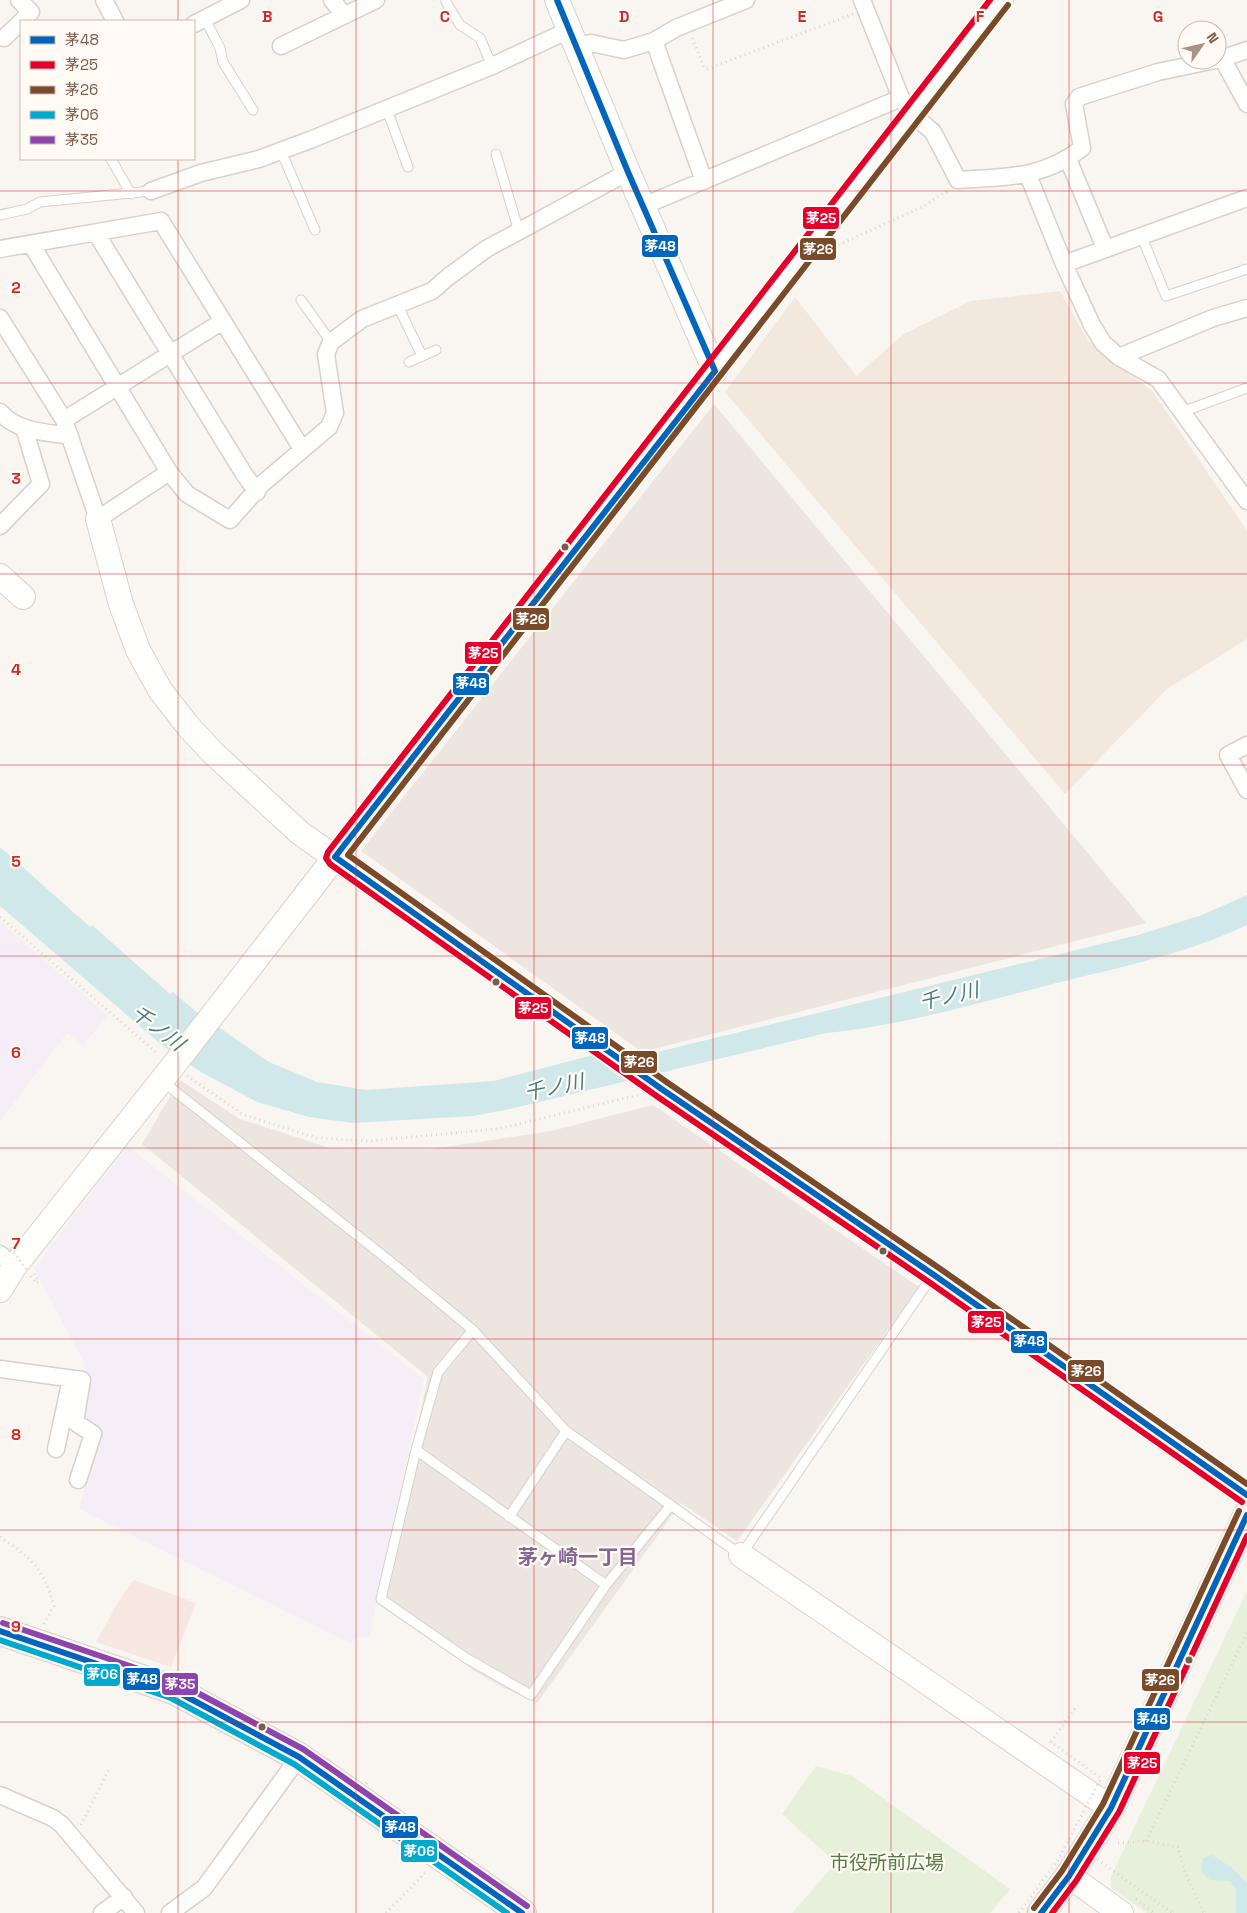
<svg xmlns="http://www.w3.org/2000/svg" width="1247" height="1913" font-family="'Space Grotesk','Noto Sans JP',sans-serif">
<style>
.residential{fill:#f2e8de}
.commercial{fill:#f6e8e1}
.industrial{fill:#ede5e0}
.education{fill:#f6eef6}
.green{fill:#e7f0db}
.water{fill:#d0e8ea}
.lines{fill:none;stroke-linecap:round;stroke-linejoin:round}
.lane-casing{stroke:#d7d1cb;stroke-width:11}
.street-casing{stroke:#d7d1cb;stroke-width:19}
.secondary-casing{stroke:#d9d2cb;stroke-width:26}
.primary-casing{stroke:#dad1cc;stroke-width:29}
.highway-casing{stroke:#dad1cc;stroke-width:30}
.path{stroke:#dcd5d0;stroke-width:3;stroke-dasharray:1 4;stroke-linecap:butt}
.lane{stroke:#fefefd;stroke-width:9}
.street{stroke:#fefefd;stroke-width:16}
.secondary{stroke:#fefefd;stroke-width:24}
.primary{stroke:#f3eee8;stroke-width:26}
.highway{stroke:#f2eae7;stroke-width:28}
.path-bridge{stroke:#dcd5d0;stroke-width:3;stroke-dasharray:1 4;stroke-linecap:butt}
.bus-1-casing{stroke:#fffaf3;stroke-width:10}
.bus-2-casing{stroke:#fffaf3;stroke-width:10}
.bus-3-casing{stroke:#fffaf3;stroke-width:10}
.bus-4-casing{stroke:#fffaf3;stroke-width:10}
.bus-5-casing{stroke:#fffaf3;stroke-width:10}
.bus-1{stroke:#0065bd;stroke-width:6}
.bus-2{stroke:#e4002b;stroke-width:6}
.bus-3{stroke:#7a4b2a;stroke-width:6}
.bus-4{stroke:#00a9ce;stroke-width:6}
.bus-5{stroke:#8e44ad;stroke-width:6}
.grid{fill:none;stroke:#d62828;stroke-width:1;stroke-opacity:0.55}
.bus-dot{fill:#7a5c4d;stroke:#fffaf3;stroke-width:2}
.labels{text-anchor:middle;stroke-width:4.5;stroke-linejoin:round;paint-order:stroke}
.park-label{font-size:19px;fill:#537a41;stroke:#fffaf3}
.water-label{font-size:20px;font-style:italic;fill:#437c86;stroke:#fffaf3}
.neighbourhood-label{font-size:20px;font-weight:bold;fill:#846695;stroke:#fffaf3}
.grid-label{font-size:16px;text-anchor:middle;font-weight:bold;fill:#d62828;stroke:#fffaf3;stroke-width:4.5;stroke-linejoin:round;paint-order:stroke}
.line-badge{stroke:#fffaf3;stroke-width:2}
.badge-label{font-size:14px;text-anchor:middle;font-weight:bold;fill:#fff}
</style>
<rect width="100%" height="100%" fill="#f9f5f0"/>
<path class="residential" d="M1060 291 1088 341 1153 392 1247 531V639L1167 689 1065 794 725 392 795 297 856 376 904 334 971 301Z"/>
<path class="commercial" d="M134 1580 196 1603 171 1667 96 1642 123 1594Z"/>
<path class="industrial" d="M714 404 1146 923 642 1052 361 851Z
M180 1080 240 1119 330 1148 432 1149 551 1131 653 1105 919 1287 737 1541 681 1503 537 1703 498 1685 475 1671 379 1605 428 1377 142 1144Z"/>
<path class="education" d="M0 921 108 1016 83 1045 67 1033 0 1122Z
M127 1146 424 1379 369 1637 356 1638 351 1644 79 1509 100 1431 85 1422 82 1416 92 1378 82 1376 83 1361 34 1268Z"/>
<path class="green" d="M1247 1591V1913H1147L1111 1888V1876Z
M816 1766 852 1776 1010 1889 990 1913H792L836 1863 782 1814Z"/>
<path class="water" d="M0 847 90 927 92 925 170 994 173 992 198 1013 269 1062 317 1082 366 1090 494 1081 620 1048 637 1057 1138 935 1202 915 1247 895V925C1182 956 1110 969 1041 987 970 1005 899 1026 826 1033L510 1109 473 1116 353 1123 309 1117 257 1102 201 1072 163 1046 0 906Z
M1212 1855 1231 1867 1247 1883V1913H1236V1888L1229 1881 1210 1880 1201 1871 1203 1858Z"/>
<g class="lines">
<defs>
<path id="lane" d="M446 2 460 25 480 38 492 66
M205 19 220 48 223 62 253 110
M386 107 408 167
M281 151 315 230
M496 154 519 232
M111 159 131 194
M0 215 27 209 40 202 151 191
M1141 235 1166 296 1247 269
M301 300 331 342
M397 304 422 356
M409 362 436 350
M1182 412 1247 388
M162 1081 386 1258 473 1330 566 1431 741 1555 933 1275
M473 1330 438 1372 416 1450 381 1599 466 1658 531 1695 606 1585 670 1506
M416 1450 606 1585
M509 1517 566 1431"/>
<path id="street" d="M104 0 115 21
M332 0 344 15
M862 0 901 98 913 115 933 132 958 180C1004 177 1043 179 1082 148L1074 104 1079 97 1158 72 1215 60
M194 24 241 0
M4 38 31 12 19 0
M654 41 704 181
M281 46 376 0
M576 47 591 43 624 50 654 41 676 28 746 0
M1222 58 1247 104
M1217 60 1247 50
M1068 159 1105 248
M1028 175 1064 264 1092 325 1103 343 1119 357 1158 379 1247 501
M151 191 201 173 259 159 310 140 492 66 569 30
M643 206 901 98
M96 233 244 474 257 492
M31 244 169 472
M0 249 161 221 302 449
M1064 264 1247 198
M0 318 64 420 98 519 169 472 187 494 230 520 262 484 329 427 335 413 326 354 331 342 362 319 432 291 448 277 486 249 628 172
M1119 357 1213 318 1247 308
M0 412C17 432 46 432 70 436
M64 420 223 321
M0 526 41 484 24 428
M1247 745 1228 755 1247 790
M0 1254 14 1267
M0 1369 82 1380 75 1422 93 1434 78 1480
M56 1449 71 1379
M0 1795 53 1818 62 1825 136 1913
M102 1913 124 1897
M170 1913 204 1888 299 1757"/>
<path id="secondary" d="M557 0 628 172 715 371
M98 519 121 604 138 650 160 690 188 726 213 753 300 833 663 1090 934 1275 1247 1495
M0 576 23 597
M0 1290 14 1267 173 1066 1001 0
M741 1555 1111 1808
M1069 1876 1121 1913"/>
<path id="primary" d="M1041 1913 1069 1876 1111 1808 1247 1515"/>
<path id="highway" d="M0 1631 174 1690 299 1757 522 1913"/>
</defs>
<use href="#lane" class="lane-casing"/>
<use href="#street" class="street-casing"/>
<use href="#secondary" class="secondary-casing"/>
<use href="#primary" class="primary-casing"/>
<use href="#highway" class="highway-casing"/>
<path class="path" d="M692 38 704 67 707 69 853 14
M834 247 922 207 949 190
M0 917 158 1054
M187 1076 244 1115 317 1138 367 1141 498 1129 638 1095
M31 1276 36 1283 39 1281 33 1272
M0 1537C31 1557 44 1569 54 1606L44 1624
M81 1825 109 1769
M1146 1841 1247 1633
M1118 1843 1146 1841 1178 1847 1185 1873 1204 1913
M1136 1899 1154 1913
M386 1913 427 1871"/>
<use href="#lane" class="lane"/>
<use href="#street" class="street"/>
<use href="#secondary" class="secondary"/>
<use href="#primary" class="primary"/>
<use href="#highway" class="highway"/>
<path class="path-bridge" d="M11 1248 28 1272
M350 1809 368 1781
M1069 1839 1172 1913
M1019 1913 1058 1860 1101 1778 1051 1742 1075 1708"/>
<defs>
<path id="bus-1" d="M557 0 628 172 715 371 335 857 663 1090 934 1275 1247 1495
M0 1631 174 1690 299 1757 522 1913
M1041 1913 1069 1876 1111 1808 1247 1515"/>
<path id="bus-2" d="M990 0 328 852 326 858 330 864 658 1097 929 1282 1242 1502
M1052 1913 1076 1881 1119 1812 1247 1536"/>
<path id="bus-3" d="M1008 5 348 855 668 1083 939 1268 1247 1484
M1034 1908 1062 1871 1103 1804 1239 1511"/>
<path id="bus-4" d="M0 1640 171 1698 294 1764 507 1913"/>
<path id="bus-5" d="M3 1623 177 1682 303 1749 527 1906"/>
</defs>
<use href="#bus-1" class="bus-1-casing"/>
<use href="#bus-2" class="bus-2-casing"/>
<use href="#bus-3" class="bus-3-casing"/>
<use href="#bus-4" class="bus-4-casing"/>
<use href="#bus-5" class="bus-5-casing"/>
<use href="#bus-1" class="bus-1"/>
<use href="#bus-2" class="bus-2"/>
<use href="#bus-3" class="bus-3"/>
<use href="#bus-4" class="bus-4"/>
<use href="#bus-5" class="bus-5"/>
</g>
<path class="grid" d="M178 0V21M356 0V1913M534 0V1913M713 0V1913M891 0V1913M1069 0V1913M178 159V1913M0 191H1247M0 383H1247M0 574H1247M0 765H1247M0 956H1247M0 1148H1247M0 1339H1247M0 1530H1247M0 1722H1247"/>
<g class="bus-dot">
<circle cx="565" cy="547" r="4.5"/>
<circle cx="496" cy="982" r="4.5"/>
<circle cx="883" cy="1251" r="4.5"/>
<circle cx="1189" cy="1660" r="4.5"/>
<circle cx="262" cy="1727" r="4.5"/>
</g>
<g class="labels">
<g class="park-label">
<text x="887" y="1869">市役所前広場</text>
</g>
<g class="water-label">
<text transform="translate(949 996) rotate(-13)" y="7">千ノ川</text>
<text transform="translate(158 1028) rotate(37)" y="7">千ノ川</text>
<text transform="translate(554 1087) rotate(-12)" y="7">千ノ川</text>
</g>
<g class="neighbourhood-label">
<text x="578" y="1564">茅ヶ崎一丁目</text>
</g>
</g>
<g class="grid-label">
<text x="267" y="22">B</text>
<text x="445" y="22">C</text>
<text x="624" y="22">D</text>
<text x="802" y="22">E</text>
<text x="980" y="22">F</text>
<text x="1158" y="22">G</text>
<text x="16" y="293">2</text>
<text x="16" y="484">3</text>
<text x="16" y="675">4</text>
<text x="16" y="867">5</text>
<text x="16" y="1058">6</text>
<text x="16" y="1249">7</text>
<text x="16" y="1440">8</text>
<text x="16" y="1632">9</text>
</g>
<g class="line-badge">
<rect x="802" y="206" width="38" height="24" rx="5" fill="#e4002b"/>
<rect x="641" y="234" width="38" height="24" rx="5" fill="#0065bd"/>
<rect x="799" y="237" width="38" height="24" rx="5" fill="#7a4b2a"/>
<rect x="512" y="607" width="38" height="24" rx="5" fill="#7a4b2a"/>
<rect x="464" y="641" width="38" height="24" rx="5" fill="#e4002b"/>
<rect x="452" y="672" width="38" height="24" rx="5" fill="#0065bd"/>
<rect x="514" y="996" width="38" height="24" rx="5" fill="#e4002b"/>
<rect x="571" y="1026" width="38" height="24" rx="5" fill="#0065bd"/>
<rect x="620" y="1050" width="38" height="24" rx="5" fill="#7a4b2a"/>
<rect x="967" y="1310" width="38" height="24" rx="5" fill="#e4002b"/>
<rect x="1010" y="1330" width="38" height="24" rx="5" fill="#0065bd"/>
<rect x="1067" y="1359" width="38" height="24" rx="5" fill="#7a4b2a"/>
<rect x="83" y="1663" width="38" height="24" rx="5" fill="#00a9ce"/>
<rect x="122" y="1667" width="39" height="24" rx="5" fill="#0065bd"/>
<rect x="1141" y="1668" width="39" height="24" rx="5" fill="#7a4b2a"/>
<rect x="161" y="1672" width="38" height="24" rx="5" fill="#8e44ad"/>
<rect x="1133" y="1707" width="38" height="24" rx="5" fill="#0065bd"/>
<rect x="1123" y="1751" width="38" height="24" rx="5" fill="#e4002b"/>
<rect x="381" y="1815" width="38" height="24" rx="5" fill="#0065bd"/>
<rect x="400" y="1839" width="38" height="24" rx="5" fill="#00a9ce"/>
</g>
<g class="badge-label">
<text x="821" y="223">茅25</text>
<text x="660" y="251">茅48</text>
<text x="818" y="254">茅26</text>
<text x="531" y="624">茅26</text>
<text x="483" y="658">茅25</text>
<text x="471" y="688">茅48</text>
<text x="533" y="1013">茅25</text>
<text x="590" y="1043">茅48</text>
<text x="639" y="1067">茅26</text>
<text x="986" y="1327">茅25</text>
<text x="1029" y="1346">茅48</text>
<text x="1086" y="1376">茅26</text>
<text x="102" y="1679">茅06</text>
<text x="142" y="1684">茅48</text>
<text x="1160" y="1685">茅26</text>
<text x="180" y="1689">茅35</text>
<text x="1152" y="1724">茅48</text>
<text x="1142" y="1768">茅25</text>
<text x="400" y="1832">茅48</text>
<text x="419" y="1856">茅06</text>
</g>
<rect x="20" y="20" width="175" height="140" fill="#fffaf3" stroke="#cabbb1"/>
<rect x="30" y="36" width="25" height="8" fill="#0065bd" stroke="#cabbb1"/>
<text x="65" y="45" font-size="15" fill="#7a5c4d">茅48</text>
<rect x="30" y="61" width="25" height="8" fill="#e4002b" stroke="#cabbb1"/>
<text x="65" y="70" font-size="15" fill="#7a5c4d">茅25</text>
<rect x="30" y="86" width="25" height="8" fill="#7a4b2a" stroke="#cabbb1"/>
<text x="65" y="95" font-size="15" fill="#7a5c4d">茅26</text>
<rect x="30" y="111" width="25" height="8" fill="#00a9ce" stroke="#cabbb1"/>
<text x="65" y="120" font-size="15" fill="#7a5c4d">茅06</text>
<rect x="30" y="136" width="25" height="8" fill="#8e44ad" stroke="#cabbb1"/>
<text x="65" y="145" font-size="15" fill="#7a5c4d">茅35</text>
<g transform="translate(1202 45) rotate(56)"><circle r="24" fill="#fffaf3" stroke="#cabbb1"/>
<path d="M0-4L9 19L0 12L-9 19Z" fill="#a69286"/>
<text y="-8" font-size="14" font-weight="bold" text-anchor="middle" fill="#7a5c4d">N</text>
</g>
</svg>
